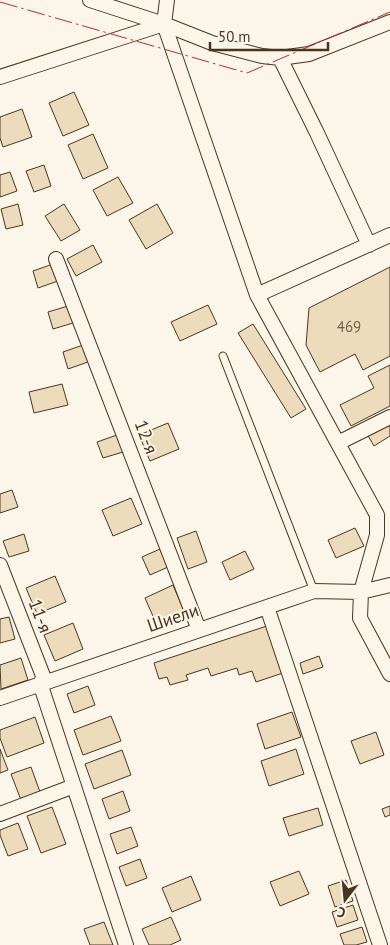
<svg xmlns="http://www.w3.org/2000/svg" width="390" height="945" font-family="'PT Sans',sans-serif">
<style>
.building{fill:#ecdcbc;stroke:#4a3520}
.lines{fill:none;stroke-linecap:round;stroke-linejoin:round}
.service-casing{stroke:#4a3520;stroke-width:9}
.minor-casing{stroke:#4a3520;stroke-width:16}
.service{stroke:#fbf6e9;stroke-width:7}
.minor{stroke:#fbf6e9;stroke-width:14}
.power{stroke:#c62828;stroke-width:1;stroke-dasharray:18 4 2.5 4;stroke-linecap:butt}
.labels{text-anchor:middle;stroke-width:4;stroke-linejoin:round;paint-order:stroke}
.number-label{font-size:15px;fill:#725f47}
.street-label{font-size:18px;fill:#4a3520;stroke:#fbf6e9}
</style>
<rect width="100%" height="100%" fill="#fbf6e9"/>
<path class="building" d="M74 92 89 125 63 136 49 103Z
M22 109 32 137 3 147 0 138V117Z
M93 134 108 168 83 179 68 145Z
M44 165 51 186 34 192 26 171Z
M10 172 17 191 0 197V175Z
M118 177 133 203 107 216 93 190Z
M18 204 23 225 6 229 1 209Z
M64 204 80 230 61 241 45 216Z
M157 204 173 233 146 249 129 220Z
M93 245 102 262 76 276 67 259Z
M53 264 58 281 38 288 33 271Z
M390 267V356L363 370 355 354 320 372 306 345 309 308Z
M208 305 217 324 180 341 171 322Z
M68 306 73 323 53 329 48 312Z
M253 324 306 409 291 418 238 333Z
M83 345 88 362 68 369 63 352Z
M390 365V406L351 426 340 405 374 388 368 376Z
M62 384 68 405 34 413 29 392Z
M390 420V436L374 446 367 434Z
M168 423 179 449 150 461 139 435Z
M117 435 123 452 103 458 97 442Z
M12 490 18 507 0 513V494Z
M131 498 142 524 113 536 102 510Z
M355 528 364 546 336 558 328 540Z
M196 531 207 562 188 569 177 538Z
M24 534 29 551 9 557 3 541Z
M160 549 168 567 150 575 142 557Z
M245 551 254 569 230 580 222 562Z
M55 576 66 602 37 614 26 588Z
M173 585 184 611 156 623 145 598Z
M9 617 15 639 0 643V619Z
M73 623 83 649 55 661 44 635Z
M267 626 283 673 256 682 252 671 239 675 237 668 211 676 208 668 186 675 188 680 170 685 167 677 159 679 154 663Z
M319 656 323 667 303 674 300 663Z
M21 658 28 680 1 689 0 665Z
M88 686 95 705 74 713 67 694Z
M292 712 301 737 265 749 257 724Z
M111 716 121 741 83 755 74 730Z
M35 717 44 743 7 757 0 738V730Z
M376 732 384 755 360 764 351 741Z
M0 749 8 770 0 773Z
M296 749 304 774 269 786 261 761Z
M122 750 131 775 94 789 85 764Z
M31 767 40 792 21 800 11 774Z
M123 791 130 811 109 819 102 799Z
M390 806V815L385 817 382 809Z
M52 807 66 844 41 853 27 816Z
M318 808 323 825 289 836 283 818Z
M18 823 28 849 8 856 0 835V830Z
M131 827 138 846 117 854 110 834Z
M140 859 147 878 126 886 119 867Z
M299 871 309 894 280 906 270 882Z
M191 876 201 900 172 912 162 888Z
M346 880 353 901 335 907 328 886Z
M353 905 358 920 337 927 332 912Z
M171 917 181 940 170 945H149L142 929Z
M104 922 113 945H90L84 929Z
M362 927 367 942 356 945H344L340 934Z"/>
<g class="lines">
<defs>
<path id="service" d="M223 356 314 591"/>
<path id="minor" d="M90 0 164 24 212 43 262 56 280 58 309 54 390 22
M167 0 164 24 257 295 377 515V535L361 592 360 618 390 674
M280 58 317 133 369 245
M0 77 164 24
M56 259 199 630
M257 295 390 235
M338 443 390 417
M0 565 45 681
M267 607 380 945
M40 683 126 945
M0 698 314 591 361 592 390 585
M0 814 74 786"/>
</defs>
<use href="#service" class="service-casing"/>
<use href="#minor" class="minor-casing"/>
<use href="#service" class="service"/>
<use href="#minor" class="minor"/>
<path class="power" d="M0 2 247 73 390 12"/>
</g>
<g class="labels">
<g class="number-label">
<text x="349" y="332">469</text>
</g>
<g class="street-label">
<text transform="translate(146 437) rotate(69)" y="6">12-я</text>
<text transform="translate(40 616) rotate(69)" y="6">11-я</text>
<text transform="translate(173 618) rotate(-19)" y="6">Шиели</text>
</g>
</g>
<g transform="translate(345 900) rotate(196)" stroke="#fbf6e9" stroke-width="4" paint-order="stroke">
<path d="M0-4L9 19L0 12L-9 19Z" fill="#4a3520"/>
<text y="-8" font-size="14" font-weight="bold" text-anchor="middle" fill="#4a3520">С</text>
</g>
<path d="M210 42v8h118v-8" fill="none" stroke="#4a3520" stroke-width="2.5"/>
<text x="218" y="42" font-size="15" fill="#4a3520" stroke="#fbf6e9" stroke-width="4" paint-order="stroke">50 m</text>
</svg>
